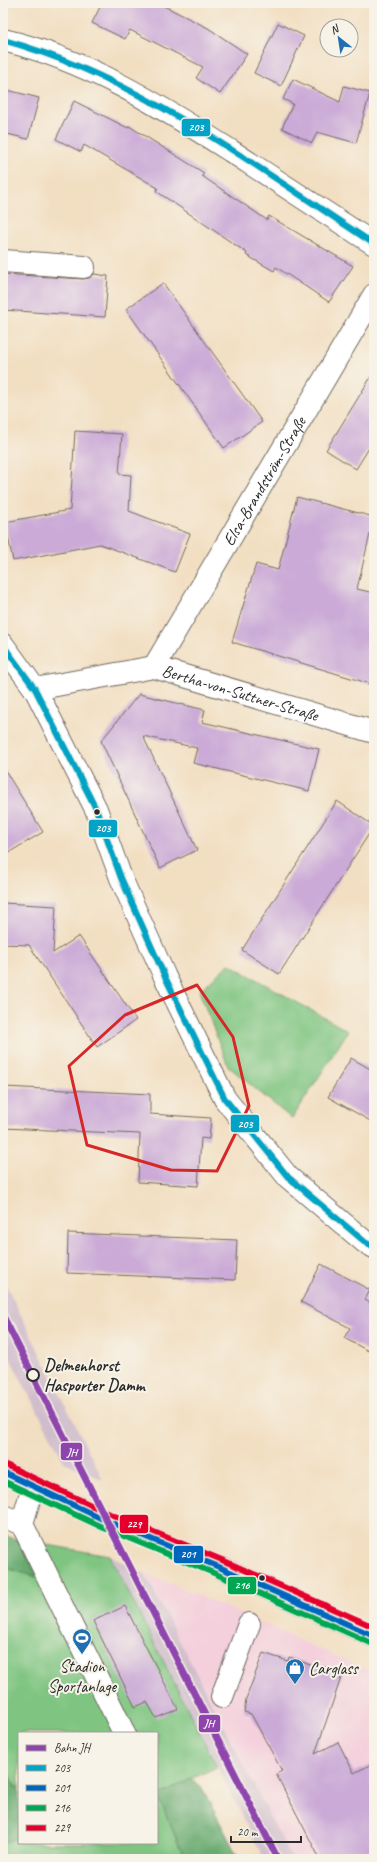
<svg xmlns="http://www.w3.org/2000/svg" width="377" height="1862" font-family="Caveat,sans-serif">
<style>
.built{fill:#f4cfdc}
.industrial{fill:#d0bdcc}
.green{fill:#7fc581;stroke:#557856}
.forest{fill:#67aa6f;stroke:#496a4d}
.building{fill:#cbaad7}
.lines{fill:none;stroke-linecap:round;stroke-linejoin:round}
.minor-casing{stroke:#716a60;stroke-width:24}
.major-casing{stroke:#716a60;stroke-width:24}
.minor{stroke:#fff;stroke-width:22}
.major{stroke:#f9bc8a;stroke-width:22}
.bus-1-casing{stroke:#f7f3e8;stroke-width:9}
.bus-2-casing{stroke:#f7f3e8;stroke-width:9}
.bus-3-casing{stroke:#f7f3e8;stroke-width:9}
.bus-4-casing{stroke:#f7f3e8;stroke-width:9}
.bus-1{stroke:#02a3c6;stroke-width:6}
.bus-2{stroke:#0065bd;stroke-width:6}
.bus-3{stroke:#00a651;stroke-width:6}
.bus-4{stroke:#e4002b;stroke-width:6}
.rail-1-casing{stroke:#f7f3e8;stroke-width:10}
.rail-1{stroke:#8e44ad;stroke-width:7}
.marked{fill:none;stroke:#d62828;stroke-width:3;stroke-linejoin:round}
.bus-dot{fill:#2b2b2b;stroke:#f7f3e8;stroke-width:1.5}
.stop-dot{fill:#f7f3e8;stroke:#2b2b2b;stroke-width:2}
.labels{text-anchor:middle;stroke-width:4;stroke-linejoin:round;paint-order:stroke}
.street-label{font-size:17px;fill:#2b2b2b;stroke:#f7f3e8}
.stop-label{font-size:17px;font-weight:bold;fill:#2b2b2b;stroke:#f7f3e8;text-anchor:start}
.poi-label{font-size:17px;fill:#2b2b2b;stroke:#f7f3e8}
.line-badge{stroke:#f7f3e8;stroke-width:1.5}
.badge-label{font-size:11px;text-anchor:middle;font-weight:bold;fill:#fff}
</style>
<rect width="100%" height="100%" fill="#f7f3e8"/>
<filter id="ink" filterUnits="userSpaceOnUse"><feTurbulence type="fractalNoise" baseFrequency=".025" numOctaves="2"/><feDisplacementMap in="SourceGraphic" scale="8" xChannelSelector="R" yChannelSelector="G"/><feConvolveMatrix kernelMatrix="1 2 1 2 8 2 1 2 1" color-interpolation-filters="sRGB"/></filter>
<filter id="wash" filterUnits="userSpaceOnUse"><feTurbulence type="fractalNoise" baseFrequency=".012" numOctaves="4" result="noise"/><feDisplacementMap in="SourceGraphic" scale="16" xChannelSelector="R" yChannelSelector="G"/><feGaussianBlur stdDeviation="0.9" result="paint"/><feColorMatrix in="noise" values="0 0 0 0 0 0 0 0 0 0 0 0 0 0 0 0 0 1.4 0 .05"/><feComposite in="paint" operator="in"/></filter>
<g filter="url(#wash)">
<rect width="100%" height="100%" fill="#f2dfc2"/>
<path class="built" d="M145 1574 194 1593 374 1673V1859H292Z"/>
<path class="industrial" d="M3 1279 103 1480 64 1462 3 1345Z
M110 1556 145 1574 292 1859H264Z"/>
<path class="green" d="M229 964 348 1031 292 1119 228 1066 199 991Z
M19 1540 110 1556 217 1767 191 1779 158 1796 185 1859H3V1844L19 1837V1843H157V1733H19V1787L16 1788 3 1759V1567L37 1577Z"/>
<path class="forest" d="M3 1535 19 1540 37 1577 3 1567Z
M3 1759 15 1788 19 1787V1837L3 1844Z
M191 1779 201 1786 239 1859H185L158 1796Z"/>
<g id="blocks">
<path class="building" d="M102 3H158L208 28 247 54 220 94 196 78 203 67 130 30 125 39 92 23Z
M278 23 304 36 281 86 254 73Z
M293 79 340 102 344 86 370 93 356 143 317 132 312 143 282 128 293 104 283 99Z
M3 89 39 98 28 139 3 133Z
M74 101 128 128 129 126 204 173 202 176 267 220 269 216 353 266 329 302 276 267 274 271 246 255 247 253 156 191 158 188 84 145 81 152 56 139Z
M3 274 83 279 89 278 94 274 108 276 105 317 3 310Z
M163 283 262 422 224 448 126 309Z
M374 372V440L356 469 326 450Z
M75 431 122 434 119 474 131 475 129 511 190 534 175 572 100 544 13 561 5 522 70 510Z
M297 497 374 517 357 589 374 593V685L232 642 256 564 278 570Z
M139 694 205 710 202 722 319 749 309 791 193 763 197 748 143 736 197 850 160 868 101 741Z
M3 767 43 832 3 856Z
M337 801 374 826 279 974 242 950Z
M3 903 56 906 53 953 79 936 136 1020 97 1047 29 945 3 944Z
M351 1058 374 1071V1123L328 1097Z
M3 1087 150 1094V1114L211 1118 209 1139 201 1138 198 1186 138 1182 140 1134 3 1128Z
M68 1233 237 1240 235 1280 67 1273Z
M321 1264 370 1290 365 1300 374 1305V1354L344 1338 350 1328 301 1302Z
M125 1606 178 1709 156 1718 147 1702 135 1707 93 1621Z
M263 1653 288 1661 289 1657 321 1669 322 1666 343 1672 315 1754 338 1742 354 1773 374 1763V1859H320L276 1774 282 1771 251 1714 244 1712 246 1699Z"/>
</g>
</g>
<g filter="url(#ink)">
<use href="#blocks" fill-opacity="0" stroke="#716a60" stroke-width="1"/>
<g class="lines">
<defs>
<g id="minor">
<path d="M3 40C86 59 160 106 231 151 279 182 326 213 374 244"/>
<path d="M3 261 84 267"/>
<path d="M3 645 35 689 96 809 121 878 165 977 225 1099 288 1177 365 1242 374 1247"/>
<path id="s1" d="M154 667 374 295"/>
<path id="s2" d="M35 689 154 667 374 732"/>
<path d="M33 1486 22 1524 124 1733"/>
<path d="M3 1516 22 1524"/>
<path d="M222 1697 249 1624"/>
</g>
<path id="major" d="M3 1472 107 1521 219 1567 374 1636"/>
</defs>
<use href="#minor" class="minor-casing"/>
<use href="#major" class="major-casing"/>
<use href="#minor" class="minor"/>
<use href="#major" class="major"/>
<defs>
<path id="bus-1" d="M3 40C139 77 257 168 374 244
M3 645 35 689 96 809 121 878 165 977 225 1099 288 1177 365 1242 374 1247"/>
<path id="bus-2" d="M3 1472 107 1521 219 1567 374 1636"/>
<path id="bus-3" d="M3 1481 104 1528 216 1574 371 1643"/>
<path id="bus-4" d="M6 1465 110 1514 222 1560 374 1627"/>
</defs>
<use href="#bus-1" class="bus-1-casing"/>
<use href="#bus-2" class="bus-2-casing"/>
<use href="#bus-3" class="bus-3-casing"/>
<use href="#bus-4" class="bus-4-casing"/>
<use href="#bus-1" class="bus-1"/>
<use href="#bus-2" class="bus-2"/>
<use href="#bus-3" class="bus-3"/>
<use href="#bus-4" class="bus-4"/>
<defs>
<path id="rail-1" d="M3 1316 278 1859"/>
</defs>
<use href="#rail-1" class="rail-1-casing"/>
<use href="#rail-1" class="rail-1"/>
</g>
</g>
<path class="marked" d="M197 985 233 1037 249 1106 217 1171 171 1170 87 1145 69 1066 125 1015Z"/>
<defs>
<symbol id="stadium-pin" viewBox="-11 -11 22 30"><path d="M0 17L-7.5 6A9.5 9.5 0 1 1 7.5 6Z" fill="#1f6fb2" stroke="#f7f3e8"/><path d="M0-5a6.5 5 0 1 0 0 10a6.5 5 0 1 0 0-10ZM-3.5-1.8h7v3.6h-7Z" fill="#fff"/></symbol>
<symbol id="shop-pin" viewBox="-11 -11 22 30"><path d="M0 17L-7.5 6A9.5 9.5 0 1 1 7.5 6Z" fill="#1f6fb2" stroke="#f7f3e8"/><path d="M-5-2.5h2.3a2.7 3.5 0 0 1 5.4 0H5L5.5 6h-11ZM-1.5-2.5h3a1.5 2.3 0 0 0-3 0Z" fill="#fff"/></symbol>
</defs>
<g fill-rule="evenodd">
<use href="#stadium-pin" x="71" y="1627" width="22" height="30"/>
<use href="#shop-pin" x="284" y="1657" width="22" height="30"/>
</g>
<g class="bus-dot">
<circle cx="97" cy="812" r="3.5"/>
<circle cx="262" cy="1578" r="3.5"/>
</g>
<circle class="stop-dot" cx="33" cy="1375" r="6"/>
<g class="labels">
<g class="street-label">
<text dy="6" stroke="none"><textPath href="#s1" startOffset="216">Elsa-Brandström-Straße</textPath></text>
<text dy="6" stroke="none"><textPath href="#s2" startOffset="211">Bertha-von-Suttner-Straße</textPath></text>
</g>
<g class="stop-label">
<text x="44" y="1371">Delmenhorst<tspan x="44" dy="20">Hasporter Damm</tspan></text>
</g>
<g class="poi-label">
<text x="82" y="1672">Stadion<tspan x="82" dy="20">Sportanlage</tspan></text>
<text x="309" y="1674" text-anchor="start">Carglass</text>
</g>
</g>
<g class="line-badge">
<rect x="181" y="118" width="30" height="19" rx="4" fill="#02a3c6"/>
<rect x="88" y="819" width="30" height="19" rx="4" fill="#02a3c6"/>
<rect x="230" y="1114" width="30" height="19" rx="4" fill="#02a3c6"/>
<rect x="60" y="1442" width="23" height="19" rx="4" fill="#8e44ad"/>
<rect x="119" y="1514" width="30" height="20" rx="4" fill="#e4002b"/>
<rect x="173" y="1545" width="31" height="19" rx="4" fill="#0065bd"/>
<rect x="227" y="1576" width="30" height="19" rx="4" fill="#00a651"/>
<rect x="198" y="1714" width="23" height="19" rx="4" fill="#8e44ad"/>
</g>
<g class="badge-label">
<text x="196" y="131">203</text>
<text x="103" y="832">203</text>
<text x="245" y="1128">203</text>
<text x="72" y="1456">JH</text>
<text x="134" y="1528">229</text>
<text x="188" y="1558">201</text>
<text x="242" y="1589">216</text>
<text x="209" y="1727">JH</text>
</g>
<rect width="377" height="1862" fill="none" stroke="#f7f3e8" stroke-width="16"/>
<rect x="18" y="1732" width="140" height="112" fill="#f7f3e8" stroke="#a5a39c"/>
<rect x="26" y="1745" width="20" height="6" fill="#8e44ad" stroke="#a5a39c"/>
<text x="54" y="1752" font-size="12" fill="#2b2b2b">Bahn JH</text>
<rect x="26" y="1765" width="20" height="6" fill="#02a3c6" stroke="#a5a39c"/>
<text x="54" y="1772" font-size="12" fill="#2b2b2b">203</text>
<rect x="26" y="1785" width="20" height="6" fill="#0065bd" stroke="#a5a39c"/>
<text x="54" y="1792" font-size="12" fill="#2b2b2b">201</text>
<rect x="26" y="1805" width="20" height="6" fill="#00a651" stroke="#a5a39c"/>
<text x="54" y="1812" font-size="12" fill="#2b2b2b">216</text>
<rect x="26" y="1825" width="20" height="6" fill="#e4002b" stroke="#a5a39c"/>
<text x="54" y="1832" font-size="12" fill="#2b2b2b">229</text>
<g transform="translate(339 38) rotate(330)"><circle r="19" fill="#f7f3e8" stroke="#a5a39c"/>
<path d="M0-3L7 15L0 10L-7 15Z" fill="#1f6fb2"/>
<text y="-6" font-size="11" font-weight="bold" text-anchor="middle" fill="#2b2b2b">N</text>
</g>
<path d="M231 1836v6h70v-6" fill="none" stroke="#2b2b2b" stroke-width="2"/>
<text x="237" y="1836" font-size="12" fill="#2b2b2b" stroke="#f7f3e8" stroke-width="3" paint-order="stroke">20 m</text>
</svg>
